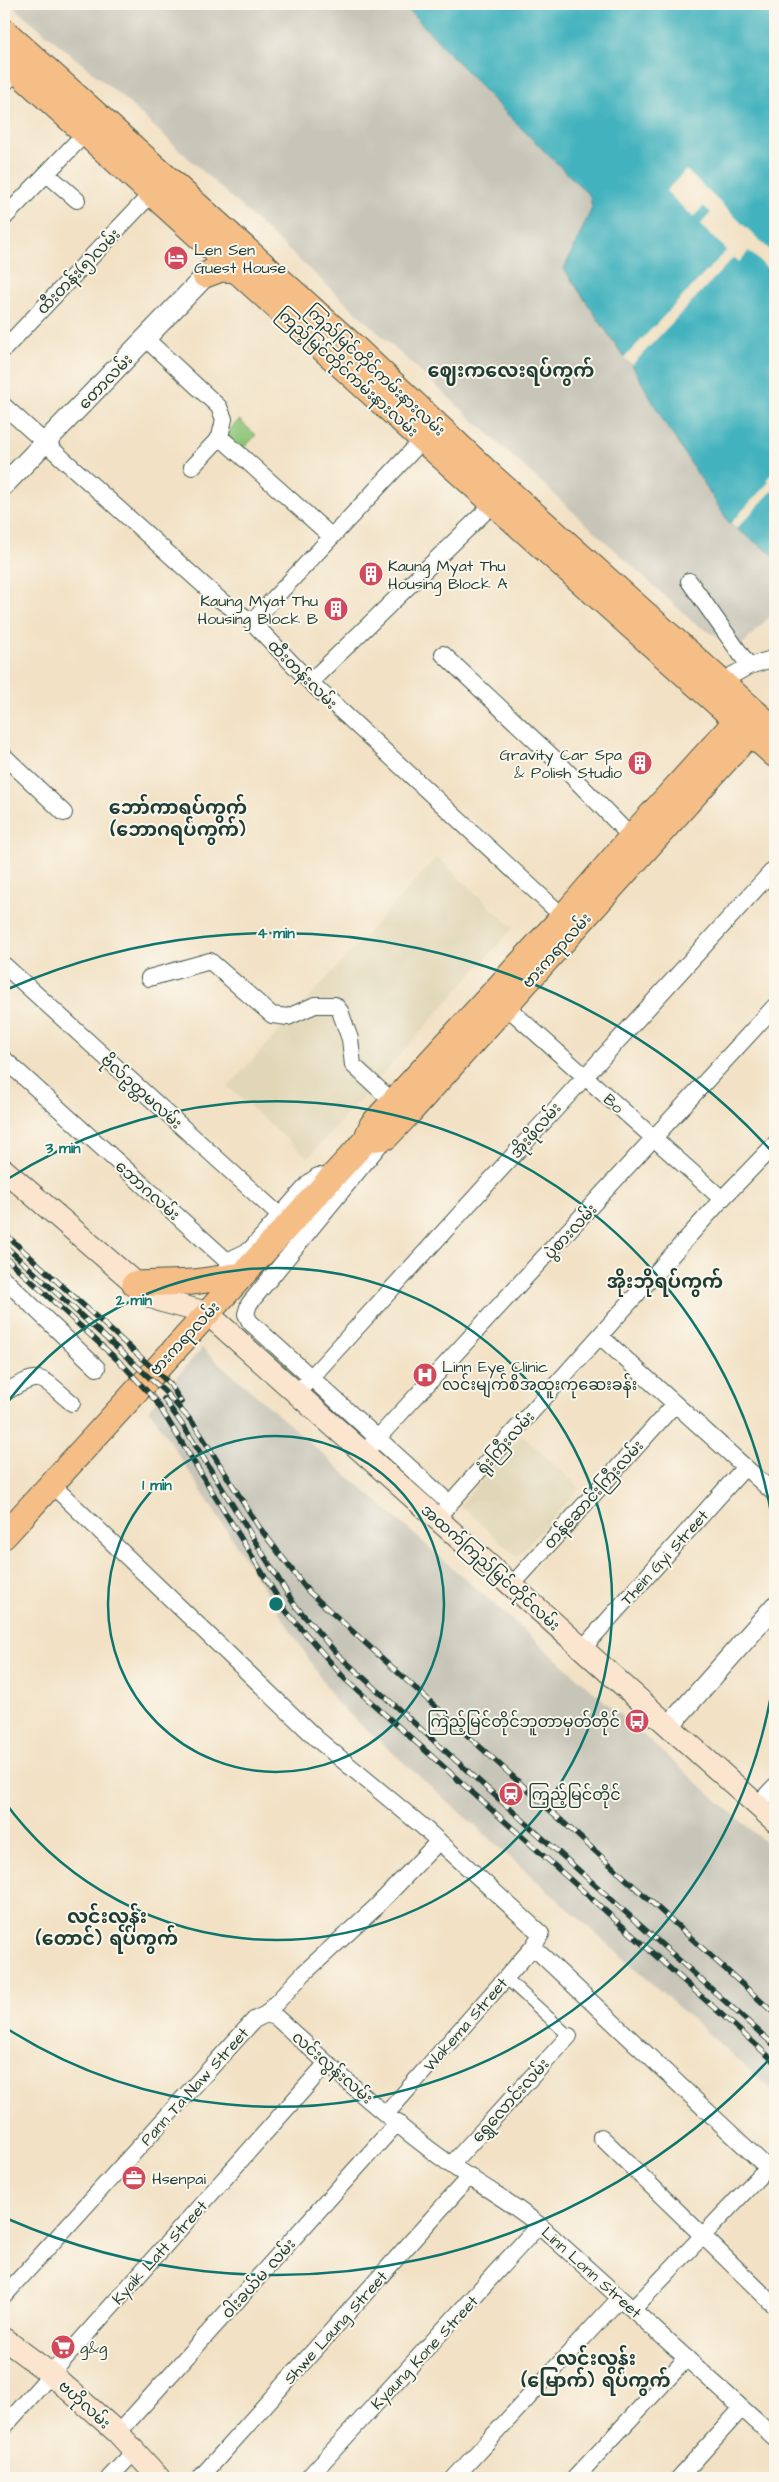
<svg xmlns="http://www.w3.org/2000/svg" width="779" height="2482" font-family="'Architects Daughter','Noto Sans Myanmar',sans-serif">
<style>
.built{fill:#e1d7b7}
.industrial{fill:#c7c4b8}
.green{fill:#8ec477;stroke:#568056}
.water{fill:#43b2be;stroke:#317879}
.pier{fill:#f2e1c4}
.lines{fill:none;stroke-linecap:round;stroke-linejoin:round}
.pedestrian-casing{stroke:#3f564a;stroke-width:13}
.minor-casing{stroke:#3f564a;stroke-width:18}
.tertiary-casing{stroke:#3f564a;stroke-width:22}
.secondary-casing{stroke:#3f564a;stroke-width:24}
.primary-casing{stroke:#3f564a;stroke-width:27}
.pedestrian{stroke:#fff;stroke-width:11}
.minor{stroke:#fff;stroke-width:16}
.tertiary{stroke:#fff;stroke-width:20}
.secondary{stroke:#fbe5cf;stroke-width:22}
.primary{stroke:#f6be87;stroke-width:25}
.rail-casing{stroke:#1f3d34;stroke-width:5.5}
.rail{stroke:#fbf7ec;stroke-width:4;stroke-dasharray:11;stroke-linecap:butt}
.ring{fill:none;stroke:#0f766e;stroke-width:2.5}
.labels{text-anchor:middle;stroke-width:4;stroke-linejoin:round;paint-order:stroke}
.poi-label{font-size:16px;fill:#1f3d34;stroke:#fbf7ec;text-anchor:start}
.street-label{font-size:16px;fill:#1f3d34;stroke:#fbf7ec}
.quarter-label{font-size:19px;font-weight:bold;fill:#1f3d34;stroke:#fbf7ec}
.centre{fill:#0f766e;stroke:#fbf7ec;stroke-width:2.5}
.ring-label{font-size:15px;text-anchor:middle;font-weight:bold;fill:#0f766e;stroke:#fbf7ec;stroke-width:4;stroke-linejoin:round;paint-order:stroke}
</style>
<rect width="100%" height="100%" fill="#fbf7ec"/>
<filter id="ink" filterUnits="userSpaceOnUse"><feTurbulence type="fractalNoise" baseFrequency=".02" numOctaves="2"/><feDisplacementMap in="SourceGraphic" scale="10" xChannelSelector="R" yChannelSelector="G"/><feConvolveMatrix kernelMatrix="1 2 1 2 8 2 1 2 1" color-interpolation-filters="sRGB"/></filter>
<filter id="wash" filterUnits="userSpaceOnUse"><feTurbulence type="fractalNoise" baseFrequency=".0096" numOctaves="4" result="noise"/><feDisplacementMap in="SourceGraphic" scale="20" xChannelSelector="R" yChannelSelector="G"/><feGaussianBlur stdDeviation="1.12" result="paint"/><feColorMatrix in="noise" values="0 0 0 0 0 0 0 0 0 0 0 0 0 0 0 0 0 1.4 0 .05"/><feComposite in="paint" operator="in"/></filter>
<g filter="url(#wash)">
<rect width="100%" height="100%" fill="#f2e1c4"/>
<path class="built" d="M437 857 513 928 308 1158 228 1087Z
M522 1435 580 1488 517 1557 460 1505Z"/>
<path class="industrial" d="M10 4H403L499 106 590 196 592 208 564 269 624 357 632 365 663 420 730 524 775 556V611L738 649 694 623 121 96Z
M202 1348 775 1851V2093L337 1703 149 1409Z"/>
<path class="green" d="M239 420 256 435 242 450 225 435Z"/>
<path class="water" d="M403 4H775V556L730 524 663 420 632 365 624 357 564 269 592 208 590 196 499 106Z"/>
<path class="pier" d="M686 170 775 255V276L749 251 739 262 734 257 632 365 624 358 727 250 700 225 711 213 704 206 693 217 666 191Z
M772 473 775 476V488L736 529 730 524 769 482 767 479Z"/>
</g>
<g filter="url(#ink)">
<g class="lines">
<defs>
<path id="pedestrian" d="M506 1978 569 2036"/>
<path id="minor" d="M4 84 16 71
M47 174 77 200
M4 218 92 126
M146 339 219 407 224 419 220 437 332 537
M4 349 152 193
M4 406 219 599 252 622 310 682 570 923
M192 467 220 437
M689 581 749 666
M252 622 428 434
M443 654 559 763 638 844
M722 681 749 666 775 658
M310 682 494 503
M4 756 64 813
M4 965 280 1216
M149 978 210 961 272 1015 288 1017 315 1005H335L340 1011 350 1039 353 1065 393 1102
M498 999 722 1199
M4 1059 227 1261 250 1250 310 1182 318 1176 332 1177
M386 1137 249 1304 246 1314 250 1322 450 1504
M4 1279 97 1368
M600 1336 775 1494
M4 1393C43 1370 39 1376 72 1403
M297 1393C457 1219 615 1042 775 868
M363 1454 775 1006
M50 1483 317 1739 422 1826 541 1934 533 1947 387 2113
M443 1511 722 1199 775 1144
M512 1585 675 1404
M583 1648 745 1467
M757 1805 775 1786
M533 1947 775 2175
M266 2014 276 2017C332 2068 389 2121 451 2165 480 2185 511 2202 539 2225L775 2438
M601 2137 775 2306
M451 2165 569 2036
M4 2296 254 2020 266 2014 304 1973 375 1908 439 1841
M633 2309 768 2167
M4 2427 327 2063
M118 2433 398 2122
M109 2478 134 2452
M200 2478 470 2176
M308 2478 539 2225
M454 2478 620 2298
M575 2478 687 2358
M679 2478 742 2408"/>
<path id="tertiary" d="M4 485 215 266
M669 1726 775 1606"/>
<path id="secondary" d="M4 1170 150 1296 162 1301 207 1313 775 1821
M4 2339 51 2374 118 2433 159 2478"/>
<path id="primary" d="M4 31 351 344 488 473 775 730
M4 59 423 440 775 755
M205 275 221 269 237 270
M366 1140 386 1137 407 1115 761 721
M135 1284 194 1282 242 1275
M4 1536 366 1140 372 1125 563 917 641 826 749 707"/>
</defs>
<use href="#pedestrian" class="pedestrian-casing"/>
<use href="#minor" class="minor-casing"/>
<use href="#tertiary" class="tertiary-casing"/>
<use href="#secondary" class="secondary-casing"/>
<use href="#primary" class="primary-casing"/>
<use href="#pedestrian" class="pedestrian"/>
<use href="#minor" class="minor"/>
<use href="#tertiary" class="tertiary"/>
<use href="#secondary" class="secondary"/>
<use href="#primary" class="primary"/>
<defs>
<path id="rail" d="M4 1233 170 1384 181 1402
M4 1245 164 1391 194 1424 259 1527 308 1591 775 2014
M4 1256 124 1366 156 1401 286 1611 345 1679 775 2062
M164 1399 186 1430 294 1604 337 1654 775 2046"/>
</defs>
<use href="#rail" class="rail-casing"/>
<use href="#rail" class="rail"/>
</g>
</g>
<g class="ring">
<circle cx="276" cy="1604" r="168"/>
<path d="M4 1407A336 336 0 1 1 4 1801"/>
<path d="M775 1670A503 503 0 0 1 6 2028M6 1180A503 503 0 0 1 775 1538"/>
<path d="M775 2053A671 671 0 0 1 8 2219M8 989A671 671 0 0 1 775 1155"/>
</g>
<defs>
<symbol id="hotel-disc" viewBox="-11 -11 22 22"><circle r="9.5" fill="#d1495b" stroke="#fbf7ec"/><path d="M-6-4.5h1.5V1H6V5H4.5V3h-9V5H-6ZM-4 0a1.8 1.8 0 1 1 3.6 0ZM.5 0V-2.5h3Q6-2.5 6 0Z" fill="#fff"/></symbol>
<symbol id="building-disc" viewBox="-11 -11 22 22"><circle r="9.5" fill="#d1495b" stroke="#fbf7ec"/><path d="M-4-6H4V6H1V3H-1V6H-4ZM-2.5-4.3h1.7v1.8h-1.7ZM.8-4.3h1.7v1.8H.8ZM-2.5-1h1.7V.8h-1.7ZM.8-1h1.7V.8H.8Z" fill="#fff"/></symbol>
<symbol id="hospital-disc" viewBox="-11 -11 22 22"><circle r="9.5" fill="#d1495b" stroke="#fbf7ec"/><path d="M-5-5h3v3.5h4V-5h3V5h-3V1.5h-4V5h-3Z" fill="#fff"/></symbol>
<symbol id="bus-disc" viewBox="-11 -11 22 22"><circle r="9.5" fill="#d1495b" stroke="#fbf7ec"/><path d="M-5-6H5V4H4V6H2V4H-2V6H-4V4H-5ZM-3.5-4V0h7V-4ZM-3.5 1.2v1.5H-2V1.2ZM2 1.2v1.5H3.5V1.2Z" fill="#fff"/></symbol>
<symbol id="station-disc" viewBox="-11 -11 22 22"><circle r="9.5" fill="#d1495b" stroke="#fbf7ec"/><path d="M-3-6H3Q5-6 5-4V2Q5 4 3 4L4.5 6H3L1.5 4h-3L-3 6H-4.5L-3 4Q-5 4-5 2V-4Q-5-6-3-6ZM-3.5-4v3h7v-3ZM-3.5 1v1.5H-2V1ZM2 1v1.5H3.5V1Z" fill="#fff"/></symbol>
<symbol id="office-disc" viewBox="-11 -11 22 22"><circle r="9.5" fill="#d1495b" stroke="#fbf7ec"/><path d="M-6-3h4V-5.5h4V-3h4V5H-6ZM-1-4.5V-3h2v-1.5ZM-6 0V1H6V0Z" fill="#fff"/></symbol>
<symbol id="supermarket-disc" viewBox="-11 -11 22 22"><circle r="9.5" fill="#d1495b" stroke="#fbf7ec"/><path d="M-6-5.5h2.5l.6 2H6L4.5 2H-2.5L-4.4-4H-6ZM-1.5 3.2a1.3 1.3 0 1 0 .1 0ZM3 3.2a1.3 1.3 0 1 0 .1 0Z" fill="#fff"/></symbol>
</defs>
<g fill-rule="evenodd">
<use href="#hotel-disc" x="162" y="244" width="28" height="28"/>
<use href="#building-disc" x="357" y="560" width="28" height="28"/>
<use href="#building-disc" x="322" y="595" width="28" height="28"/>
<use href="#building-disc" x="626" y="749" width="28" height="28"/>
<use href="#hospital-disc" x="411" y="1361" width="28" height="28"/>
<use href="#bus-disc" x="623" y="1707" width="28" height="28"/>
<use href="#station-disc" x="497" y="1780" width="28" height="28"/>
<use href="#office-disc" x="120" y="2164" width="28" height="28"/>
<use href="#supermarket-disc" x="49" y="2333" width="28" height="28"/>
</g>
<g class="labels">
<g class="poi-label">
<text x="194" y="255">Len Sen<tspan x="194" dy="18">Guest House</tspan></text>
<text x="388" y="571">Kaung Myat Thu<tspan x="388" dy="18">Housing Block A</tspan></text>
<text x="318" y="606" text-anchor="end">Kaung Myat Thu<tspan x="318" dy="18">Housing Block B</tspan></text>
<text x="622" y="760" text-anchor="end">Gravity Car Spa<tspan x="622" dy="18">&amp; Polish Studio</tspan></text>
<text x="442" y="1372">Linn Eye Clinic<tspan x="442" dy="18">လင်းမျက်စိအထူးကုဆေးခန်း</tspan></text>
<text x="620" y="1727" text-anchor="end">ကြည့်မြင်တိုင်ဘူတာမှတ်တိုင်</text>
<text x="528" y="1800">ကြည့်မြင်တိုင်</text>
<text x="152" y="2184">Hsenpai</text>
<text x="80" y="2353">g&amp;g</text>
</g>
<g class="street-label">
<text transform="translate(78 271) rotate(-46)" y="6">ထီးတန်း(၅)လမ်း</text>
<text transform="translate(376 370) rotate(43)" y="6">ကြည်မြင်တိုင်ကမ်းနားလမ်း</text>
<text transform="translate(348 372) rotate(42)" y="6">ကြည့်မြင်တိုင်ကမ်းနားလမ်း</text>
<text transform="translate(105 381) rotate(-46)" y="6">တောလမ်း</text>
<text transform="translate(303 674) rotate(45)" y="6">ထီးတန်းလမ်း</text>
<text transform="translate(556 950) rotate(-48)" y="6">ဗားကရာလမ်း</text>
<text transform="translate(142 1091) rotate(42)" y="6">ဗိုလ်ဥတ္တမလမ်း</text>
<text transform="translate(614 1103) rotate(43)" y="6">Bo</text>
<text transform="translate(535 1130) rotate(-49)" y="6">အိုးဖိုလမ်း</text>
<text transform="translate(148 1190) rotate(42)" y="6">ဘောဂလမ်း</text>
<text transform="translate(570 1231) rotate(-47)" y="6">ပွဲစားလမ်း</text>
<text transform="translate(184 1338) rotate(-47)" y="6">ဗားကရာလမ်း</text>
<text transform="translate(505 1442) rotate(-48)" y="6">ရုံးကြီးလမ်း</text>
<text transform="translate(593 1494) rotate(-48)" y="6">တန်ဆောင်းကြီးလမ်း</text>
<text transform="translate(664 1557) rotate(-48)" y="6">Thein Gyi Street</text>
<text transform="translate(491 1567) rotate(42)" y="6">အထက်ကြည်မြင်တိုင်လမ်း</text>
<text transform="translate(465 2024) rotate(-49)" y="6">Wakema Street</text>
<text transform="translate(333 2067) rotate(41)" y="6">လင်းလွန်းလမ်း</text>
<text transform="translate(194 2086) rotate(-48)" y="6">Pann Ta Naw Street</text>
<text transform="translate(510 2100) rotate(-48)" y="6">ရွှေလောင်းလမ်း</text>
<text transform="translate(159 2252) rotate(-48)" y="6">Kyaik Latt Street</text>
<text transform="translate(592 2272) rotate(42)" y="6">Linn Lonn Street</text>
<text transform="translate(258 2278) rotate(-48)" y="6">ဝါးခယ်မ လမ်း</text>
<text transform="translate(335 2327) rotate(-48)" y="6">Shwe Laung Street</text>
<text transform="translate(424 2352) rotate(-47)" y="6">Kyaung Kone Street</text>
<text transform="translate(85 2404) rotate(42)" y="6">ဗဟိုလမ်း</text>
</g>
<g class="quarter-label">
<text x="511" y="377">ဈေးကလေးရပ်ကွက်</text>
<text x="178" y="814">ဘော်ကာရပ်ကွက်<tspan x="178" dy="22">(ဘောဂရပ်ကွက်)</tspan></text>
<text x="665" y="1288">အိုးဘိုရပ်ကွက်</text>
<text x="107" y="1923">လင်းလွန်း<tspan x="107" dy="22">(တောင်) ရပ်ကွက်</tspan></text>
<text x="596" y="2365">လင်းလွန်း<tspan x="596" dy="22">(မြောက်) ရပ်ကွက်</tspan></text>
</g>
</g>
<circle cx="276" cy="1604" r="8" class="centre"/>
<g class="ring-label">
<text x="276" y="938">4 min</text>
<text x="63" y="1153">3 min</text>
<text x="134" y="1305">2 min</text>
<text x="157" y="1490">1 min</text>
</g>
<rect width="779" height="2482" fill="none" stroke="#fbf7ec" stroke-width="20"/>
</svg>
